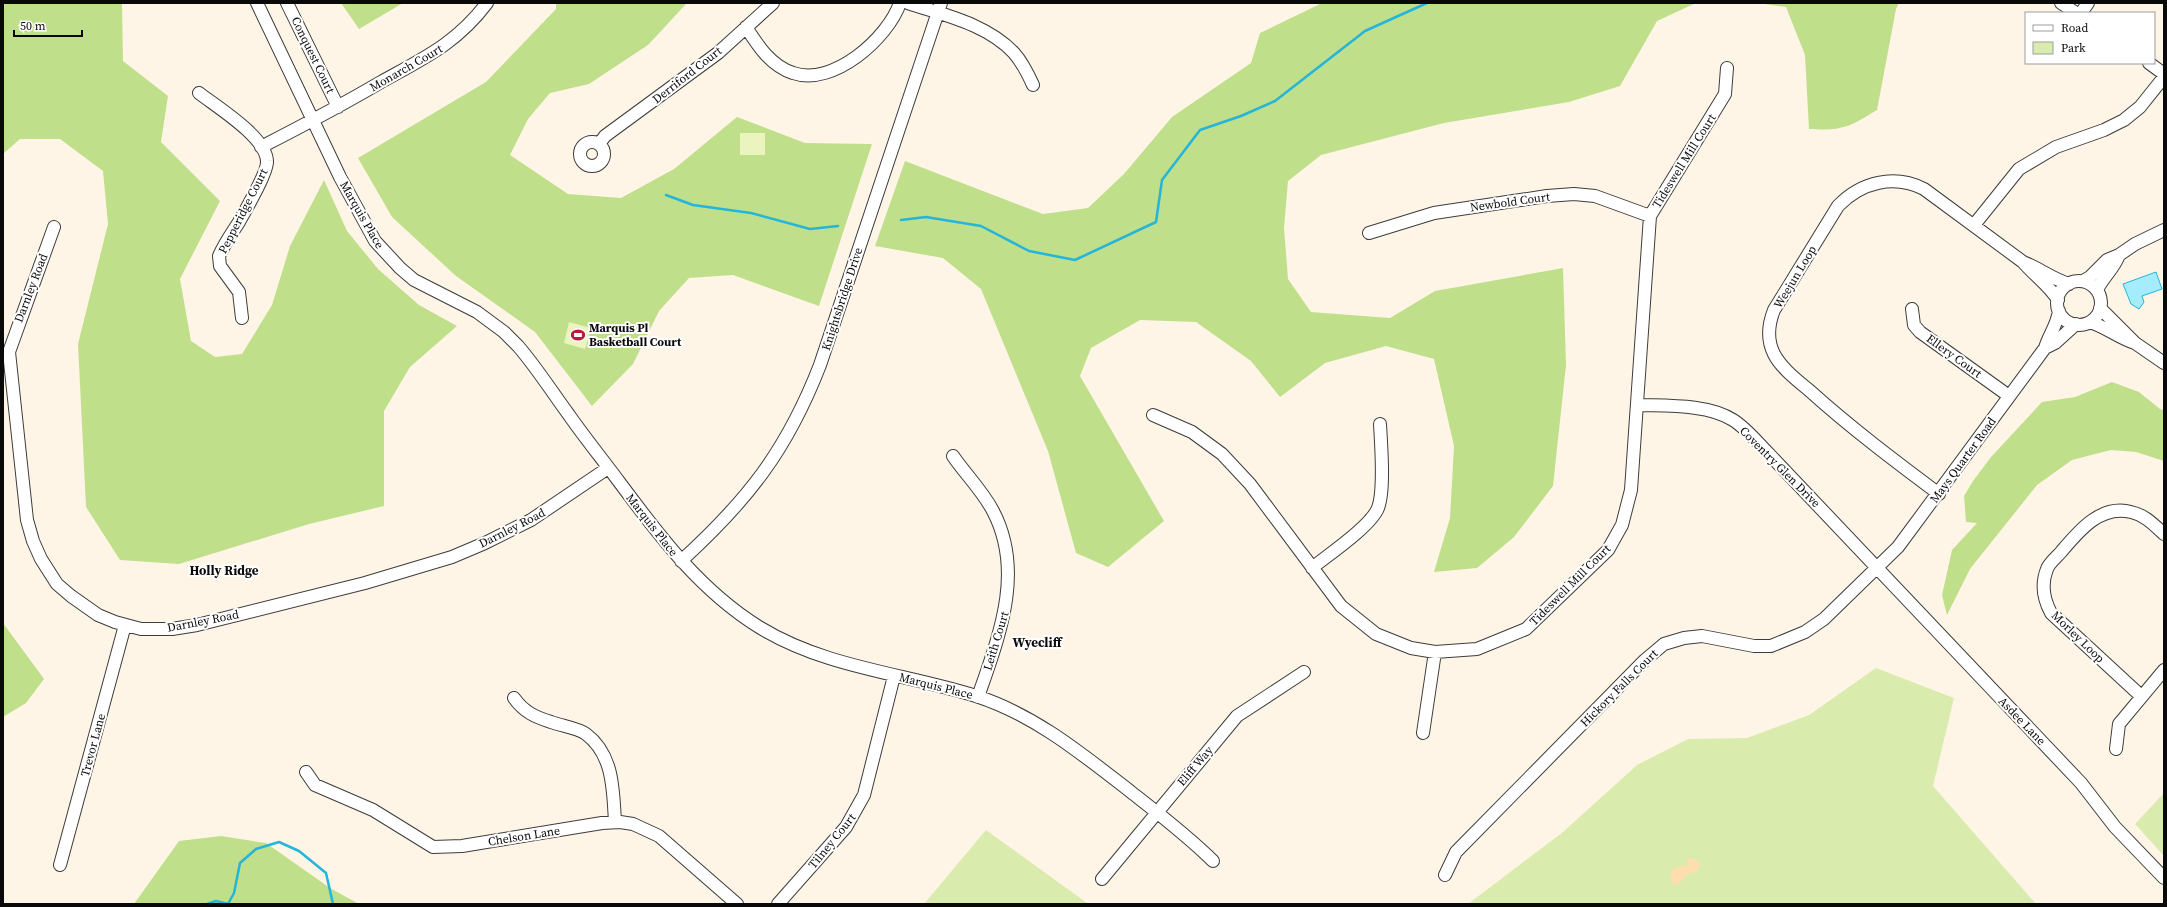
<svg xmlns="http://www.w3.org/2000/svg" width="2167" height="907" font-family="'Source Serif 4',serif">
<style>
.green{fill:#daecad}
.forest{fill:#c0df8a}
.sand{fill:#ffdeae}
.pitch{fill:#ebf3bf}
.water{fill:#a5ecfc;stroke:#25b4da}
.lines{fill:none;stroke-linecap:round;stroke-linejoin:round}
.stream{stroke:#25b4da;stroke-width:2.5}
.minor-casing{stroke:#3c3c3c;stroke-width:14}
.minor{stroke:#fff;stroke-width:12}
.labels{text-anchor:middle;stroke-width:4;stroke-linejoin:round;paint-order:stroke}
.street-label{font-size:12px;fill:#090909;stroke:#fff}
.poi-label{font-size:12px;font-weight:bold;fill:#090909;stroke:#fff;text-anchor:start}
.neighbourhood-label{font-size:13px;font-weight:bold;fill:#090909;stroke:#fff}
</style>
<rect width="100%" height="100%" fill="#fff5e6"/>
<path class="green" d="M1876 668 1954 698 1933 786 2036 904H1468L1563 832 1637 765 1688 739 1747 738 1809 715Z
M2164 793V856L2135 824Z
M986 830 1083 900 1088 904H924Z"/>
<path class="forest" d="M3 3H122L123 61 168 96 161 142 220 201 180 279 191 341 215 357 242 354 272 305 290 246 324 180 347 231 378 269 419 305 457 326 410 367 384 411V506L309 524 179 564 120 560 86 507 78 344 108 224 103 171 60 139H20L3 154Z
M341 3H403L359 29Z
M556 3H687L648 45 589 84 550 93 528 119 510 155 568 194 621 198 674 169 737 117 805 143 872 144 819 306 733 275 689 278 659 311 633 364 592 406 535 332 456 276 392 217 358 158 486 82 556 9Z
M1322 3H1696L1657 21 1620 86 1569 102 1444 123 1321 155 1288 181 1284 228 1288 279 1311 312 1390 318 1435 291 1563 268 1566 365 1553 486 1514 537 1477 568 1434 572 1450 518 1454 446 1434 359 1386 346 1325 363 1280 397 1251 361 1196 322 1140 320 1091 348 1080 376 1164 521 1108 567 1076 553 1048 451 981 289 943 258 875 246 905 161 1043 214 1088 208 1124 174 1172 117 1251 63 1260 33Z
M1757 3H1899L1896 9 1877 110C1849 127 1843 131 1809 129L1805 55 1786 7Z
M2112 382 2139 392 2160 409 2164 410V461L2136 452 2111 450 2072 460 2037 485 1970 569 1947 615 1942 595 1952 550 1977 523 1966 522 1964 496 1973 481 1991 457 2042 402 2075 397Z
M3 623 44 679 26 703 3 717Z
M221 836 266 843 330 888 359 904H134L179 841Z"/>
<path class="sand" d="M1690 858 1698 861 1700 863 1698 870C1694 873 1692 872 1688 874 1682 877 1682 885 1673 885L1670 871 1682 865 1688 867 1687 860Z"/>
<path class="pitch" d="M740 133H765V155H740Z
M569 322 591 328 585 349 564 343Z"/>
<path class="water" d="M2156 272 2162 289 2142 296 2144 302 2139 309 2131 304 2123 284Z"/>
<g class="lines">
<path class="stream" d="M666 195 693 205 751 213 810 229 838 226
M901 220 926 217 981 226 1029 251 1075 260 1156 222 1162 180 1200 130 1241 116 1275 101 1365 31 1427 3
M207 904 216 901 228 904 234 893 240 863 256 849 279 842 299 851 326 873 333 904"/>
<defs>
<path id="minor" d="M257 3 340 177 375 241 400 268 414 280 477 312 504 332 518 346C537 368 552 392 569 415 585 438 603 460 620 483 660 537 701 591 759 627 826 668 903 673 976 696 1035 715 1082 754 1131 792 1159 814 1188 836 1213 861
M287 3 338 107
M908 3C944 15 987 24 1014 53 1022 62 1028 74 1033 85
M2061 3 2076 13
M2081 13 2088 3
M746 27C758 46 771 66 793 73 833 87 888 38 900 3
M2149 63 2164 74
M199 93C217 107 266 137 267 161 268 172 245 211 239 222 232 233 224 244 219 256L220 266 239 292 242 318
M580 154a12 12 0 1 1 24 0a12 12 0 1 1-24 0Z
M599 144 605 136 718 53 773 3
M261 147C302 126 342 105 381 82 424 58 457 43 487 3
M1974 225 2019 169 2056 147 2104 130 2124 120 2140 107 2164 77
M54 227 9 352 27 520 33 541 41 559 57 584 71 596 98 615 115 622 141 629H172L197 625 365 583 452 557 485 543 531 520 608 468
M1369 233 1434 213 1547 196 1574 194 1595 196 1650 216
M2119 255 2135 244 2164 230
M2083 281 2090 277 2107 260 2119 255C2114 269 2103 277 2097 290
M2057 303a22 22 0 1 1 44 0a22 22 0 1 1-44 0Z
M2058 300C2050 286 2034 275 2023 262 2039 268 2052 279 2069 284
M1912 309 1914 325 1920 332 2009 396
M2059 311C2057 325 2049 335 2045 348L2055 343 2076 324
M2090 322C2106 327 2119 338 2135 343L2100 308
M2135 343 2164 363
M1638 405C1667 406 1708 404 1733 420 1746 428 1758 443 1769 454L2081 783 2115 827 2164 878
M1153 415 1192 432 1222 454 1250 484 1341 606 1376 634 1411 648 1435 652 1477 649 1526 629 1608 550 1622 525 1631 490 1650 216 1725 94 1727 68
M953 456C966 475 982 490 993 511 1025 572 999 636 978 697
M1939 494C1895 461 1851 428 1810 391 1798 381 1781 368 1774 354 1767 340 1768 325 1774 310L1838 206C1861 182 1894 174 1924 189L2023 262
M681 561C748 500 787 450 820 365L941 3
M1312 568C1328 555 1371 526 1378 508 1385 490 1381 444 1380 424
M2141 696 2051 613C2044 600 2041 584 2047 569 2049 563 2057 557 2061 552 2078 532 2100 504 2131 512 2145 515 2154 525 2164 534
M514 698C524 712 535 717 551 722 562 726 578 728 586 734 614 755 613 791 615 822
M1423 733 1435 652
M2116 749 2119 724 2164 670
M306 772 315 785 373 810 433 847 462 846 602 823 620 822 633 824 659 836 737 904
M60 865 125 625
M1445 875 1456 852 1645 660 1664 644 1684 638 1702 636 1754 646H1771L1805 632 1824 619 1898 547 2045 348
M1102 879 1237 716 1304 672
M778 904 846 827 864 795 894 676"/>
</defs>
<use href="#minor" class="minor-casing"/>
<use href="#minor" class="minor"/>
</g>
<defs>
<symbol id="stadium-bare" viewBox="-9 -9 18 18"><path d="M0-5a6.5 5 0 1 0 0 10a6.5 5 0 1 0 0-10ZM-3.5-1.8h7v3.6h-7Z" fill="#c5163f" stroke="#fff" stroke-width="2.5" paint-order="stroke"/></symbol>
</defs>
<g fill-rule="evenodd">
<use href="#stadium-bare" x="568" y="325" width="20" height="20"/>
</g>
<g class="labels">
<g class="street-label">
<text transform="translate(313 55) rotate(64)" y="4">Conquest Court</text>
<text transform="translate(406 68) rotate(-30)" y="4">Monarch Court</text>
<text transform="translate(687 75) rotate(-38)" y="4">Derriford Court</text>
<text transform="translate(1684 161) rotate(-58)" y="4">Tideswell Mill Court</text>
<text transform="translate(1510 202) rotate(-8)" y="4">Newbold Court</text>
<text transform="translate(243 211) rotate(-63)" y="4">Pepperidge Court</text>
<text transform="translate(362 215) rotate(60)" y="4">Marquis Place</text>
<text transform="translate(1795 277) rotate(-59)" y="4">Weejun Loop</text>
<text transform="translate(31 288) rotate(-69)" y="4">Darnley Road</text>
<text transform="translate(842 299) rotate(-72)" y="4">Knightsbridge Drive</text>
<text transform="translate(1954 356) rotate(36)" y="4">Ellery Court</text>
<text transform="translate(1963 460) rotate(-54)" y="4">Mays Quarter Road</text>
<text transform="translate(1780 467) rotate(45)" y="4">Coventry Glen Drive</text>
<text transform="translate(652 525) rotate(52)" y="4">Marquis Place</text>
<text transform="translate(512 528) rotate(-27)" y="4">Darnley Road</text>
<text transform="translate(1570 585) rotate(-45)" y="4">Tideswell Mill Court</text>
<text transform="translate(203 621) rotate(-11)" y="4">Darnley Road</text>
<text transform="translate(2078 637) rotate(44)" y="4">Morley Loop</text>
<text transform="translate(996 641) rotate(-73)" y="4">Leith Court</text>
<text transform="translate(936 686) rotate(14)" y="4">Marquis Place</text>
<text transform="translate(1619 688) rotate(-45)" y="4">Hickory Falls Court</text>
<text transform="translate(2022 721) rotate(46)" y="4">Asdee Lane</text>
<text transform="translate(93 745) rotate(-75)" y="4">Trevor Lane</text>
<text transform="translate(1195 766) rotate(-50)" y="4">Eliff Way</text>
<text transform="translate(524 836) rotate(-9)" y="4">Chelson Lane</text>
<text transform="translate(832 841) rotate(-51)" y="4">Tilney Court</text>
</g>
<g class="poi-label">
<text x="589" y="332">Marquis Pl<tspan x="589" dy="14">Basketball Court</tspan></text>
</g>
<g class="neighbourhood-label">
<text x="224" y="575">Holly Ridge</text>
<text x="1037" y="647">Wyecliff</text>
</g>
</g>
<rect width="2167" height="907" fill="none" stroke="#090909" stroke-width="8"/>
<rect x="2025" y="12" width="130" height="52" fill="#ffffff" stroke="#9d9d9d"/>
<rect x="2033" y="25" width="20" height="6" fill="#ffffff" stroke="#9d9d9d"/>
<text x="2061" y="32" font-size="12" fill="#090909">Road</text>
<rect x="2033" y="42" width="20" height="12" fill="#daecad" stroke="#9d9d9d"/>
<text x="2061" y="52" font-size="12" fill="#090909">Park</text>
<path d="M14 30v6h68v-6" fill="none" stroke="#090909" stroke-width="2"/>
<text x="20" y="30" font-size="12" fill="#090909" stroke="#ffffff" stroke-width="3" paint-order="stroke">50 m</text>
</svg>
